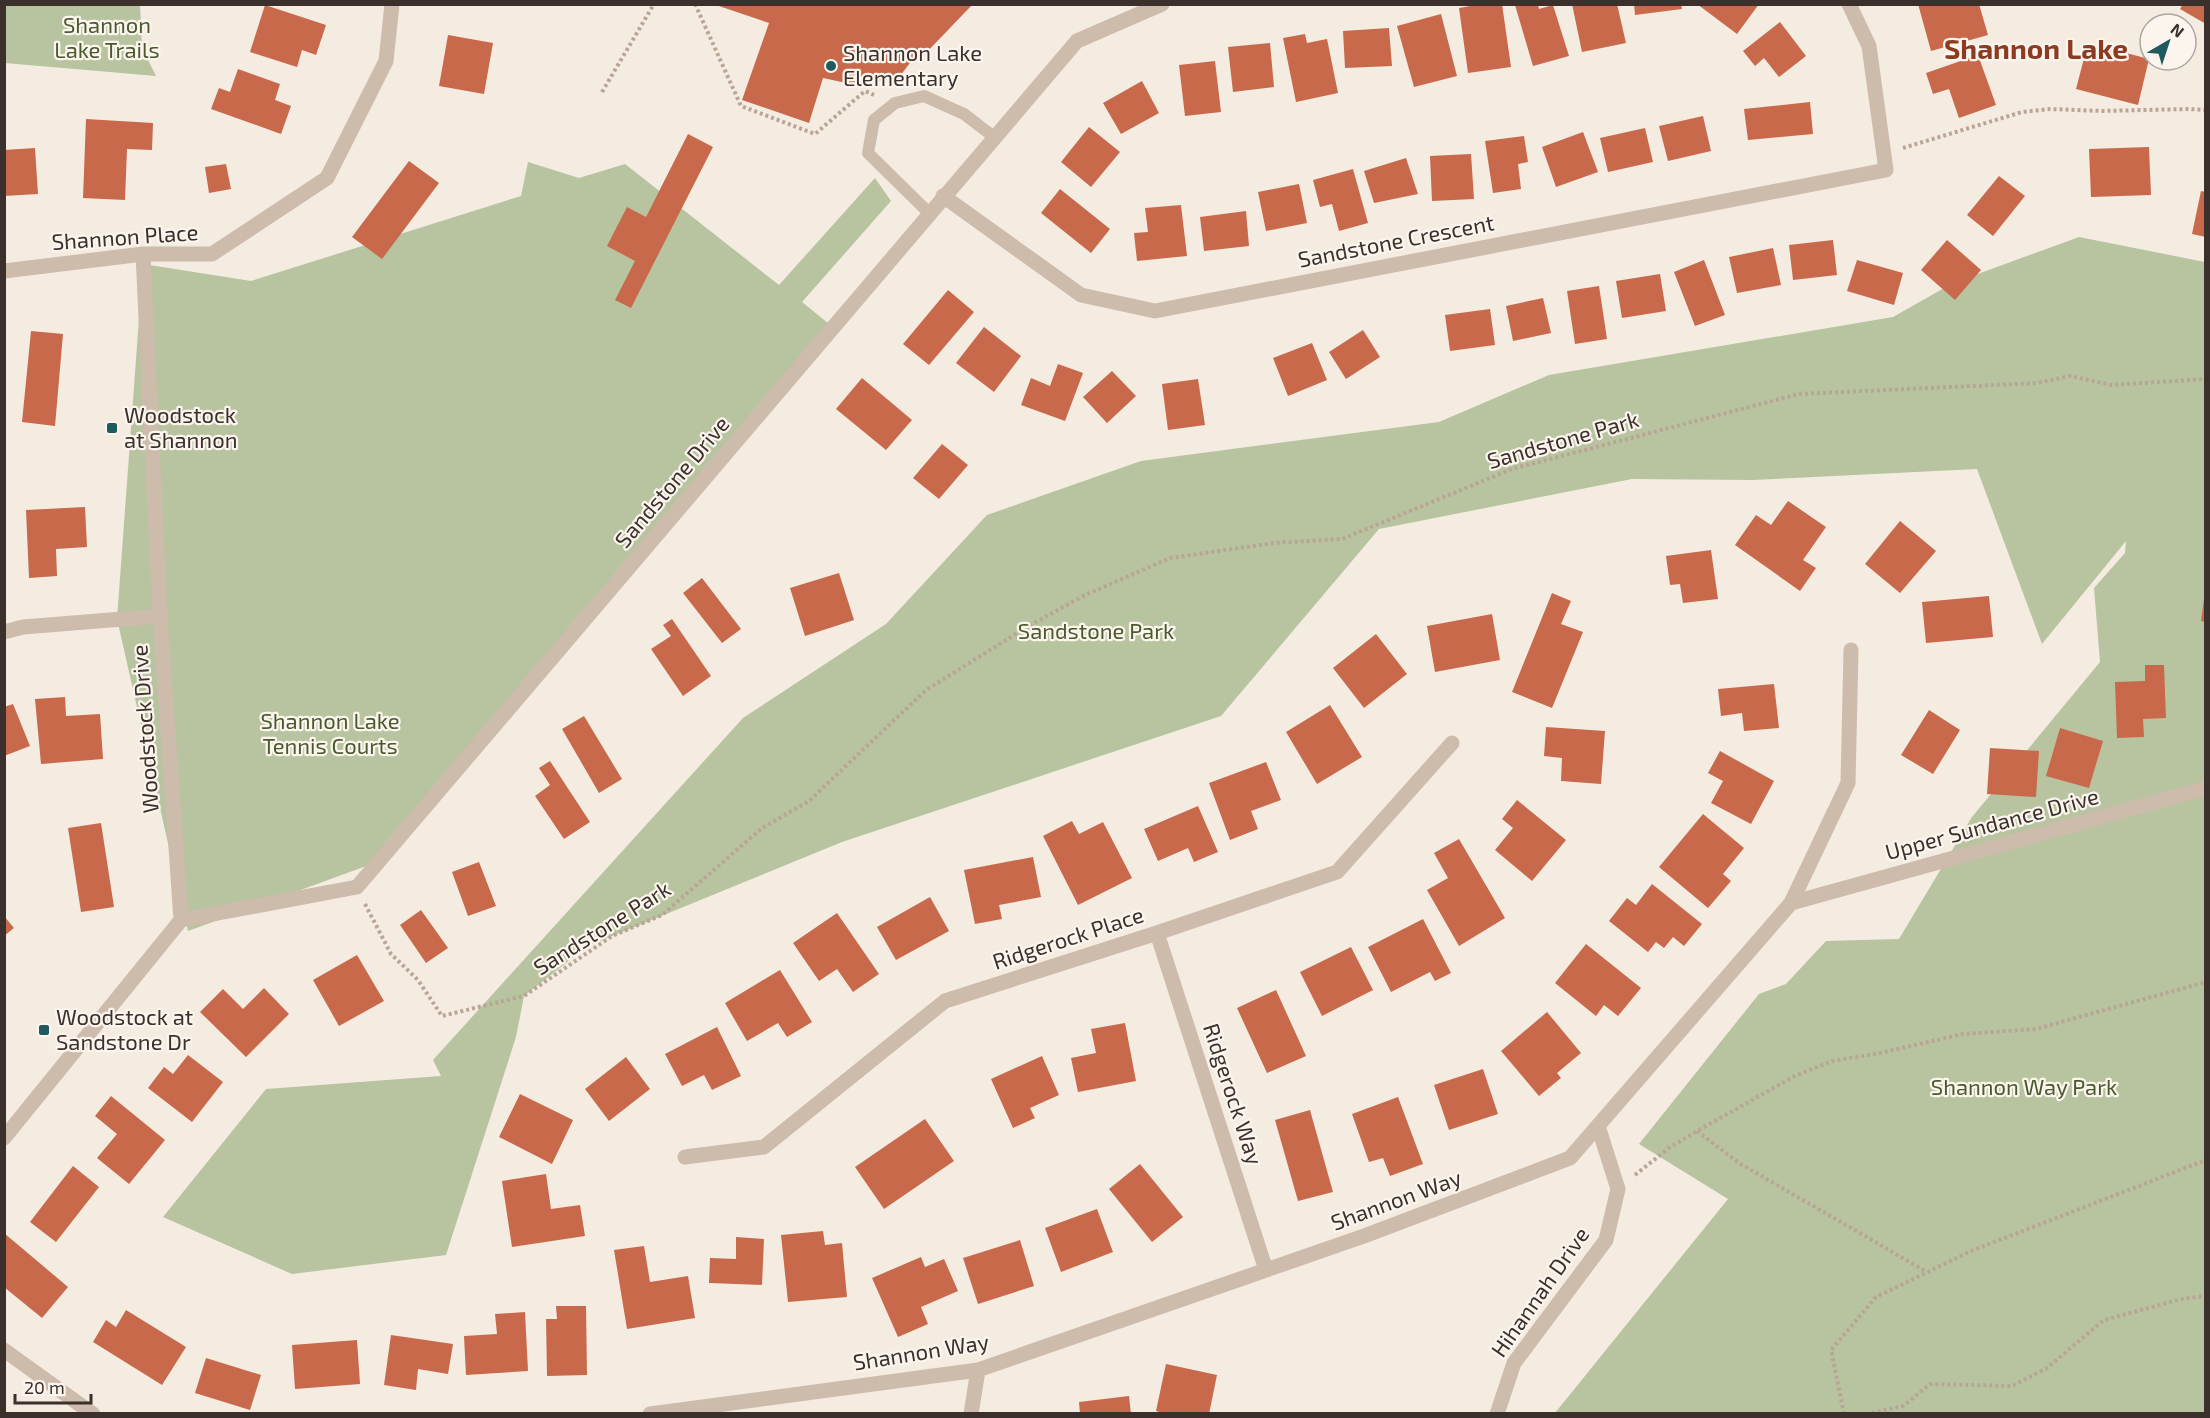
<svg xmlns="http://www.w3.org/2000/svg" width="2210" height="1418" font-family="'Exo 2',sans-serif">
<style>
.green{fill:#b8c4a0}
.building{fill:#c8694b}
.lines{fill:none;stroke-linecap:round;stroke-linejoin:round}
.path{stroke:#b9a596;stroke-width:4;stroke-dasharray:3 3;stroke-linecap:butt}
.service{stroke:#cdbbac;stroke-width:12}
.minor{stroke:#cdbbac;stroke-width:15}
.poi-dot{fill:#1f5a5e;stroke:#fbf5ee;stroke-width:2}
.labels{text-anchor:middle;stroke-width:4.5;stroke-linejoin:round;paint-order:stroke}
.park-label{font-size:22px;fill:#4a5a2e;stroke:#fbf5ee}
.poi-label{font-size:22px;fill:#3b302b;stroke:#fbf5ee;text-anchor:start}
.street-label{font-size:22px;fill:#3b302b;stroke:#fbf5ee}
.district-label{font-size:28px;font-weight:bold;fill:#8c3b22;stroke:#fbf5ee}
</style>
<rect width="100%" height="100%" fill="#f4ebe1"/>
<path class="green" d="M4 5H140L142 48 156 76 5 63Z
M528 162 579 178 625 164 779 285 875 178 891 201 802 302 834 328 369 865 188 931 117 619 143 264 251 281 521 196Z
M2079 237 2205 262V1413H1555L1728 1199 1639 1144 1759 994 1786 984 1826 941 1899 939 1972 817 2100 662 2094 588 2125 553 2126 541 2042 644 1977 469 1752 480 1632 479 1379 529 1221 716 842 842 588 946 524 996 516 1037 446 1255 292 1274 163 1217 266 1089 441 1076 433 1060 743 718 886 624 987 515 1141 461 1439 422 1549 375 1893 317 1953 283Z"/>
<path class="building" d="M713 4H973L924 55 919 51 897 80 894 77 860 86 823 78 809 123 742 100 769 23Z
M1481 4H1502L1511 67 1468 73 1459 8Z
M1572 4H1617L1626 43 1582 52Z
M1634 4H1681L1682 9 1635 15Z
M1697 4H1759L1737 34Z
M1918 4H1979L1988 35 1931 51Z
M2183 4H2206V24L2180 9Z
M265 5 326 25 316 55 302 50 297 67 250 52Z
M1515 5H1538L1539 9 1553 5 1569 56 1533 66Z
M1441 14 1457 76 1414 87 1397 26Z
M1780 22 1806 56 1779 77 1764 58 1755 66 1743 51Z
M1389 28 1392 66 1345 68 1343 31Z
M1305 34 1307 43 1327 39 1338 93 1296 102 1283 38Z
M448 35 493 43 484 94 439 86Z
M1270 43 1274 87 1233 92 1228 47Z
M2088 43 2149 59 2138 105 2076 89Z
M1978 55 1996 105 1959 118 1949 89 1933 94 1926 73Z
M1215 61 1221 112 1185 116 1179 65Z
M238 69 280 84 275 100 291 106 281 134 211 109 219 88 230 92Z
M1142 81 1159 113 1121 134 1103 103Z
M1810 102 1813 134 1748 140 1744 109Z
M1703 116 1711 151 1668 161 1659 126Z
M86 119 153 123 152 150 127 149 125 200 83 198Z
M1089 127 1120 152 1091 187 1061 162Z
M1645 128 1653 162 1608 172 1600 138Z
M1583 132 1598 172 1556 187 1542 147Z
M688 134 713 147 631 308 615 300 635 261 607 246 627 207 646 217Z
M1524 136 1528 162 1518 164 1521 189 1493 193 1485 141Z
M2149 147 2151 195 2091 197 2089 149Z
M35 148 38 194 4 196V150Z
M1471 154 1474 199 1432 201 1430 156Z
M1406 158 1418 194 1374 203 1364 171Z
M409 161 439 183 382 259 352 237Z
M226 164 231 189 209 193 205 167Z
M1353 169 1368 223 1339 231 1332 204 1320 207 1313 180Z
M1999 176 2025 196 1993 236 1967 215Z
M1299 184 1307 223 1266 231 1258 192Z
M1060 189 1110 229 1091 253 1041 213Z
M2201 191 2206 192V237L2192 234Z
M1181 205 1187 256 1137 261 1134 233 1148 232 1145 208Z
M1246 211 1249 246 1204 251 1200 217Z
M1833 240 1837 275 1793 280 1789 245Z
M1947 240 1981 270 1955 300 1921 270Z
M1773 248 1781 285 1737 293 1729 257Z
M1704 260 1725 315 1695 326 1674 272Z
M1857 260 1903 273 1894 305 1847 291Z
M1660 274 1666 311 1622 318 1616 281Z
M1599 286 1607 339 1575 344 1567 291Z
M948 290 974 312 929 365 903 344Z
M1543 298 1551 333 1513 341 1506 306Z
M1490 309 1495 345 1450 351 1445 315Z
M984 327 1021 356 994 392 956 363Z
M1363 330 1380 357 1346 379 1329 352Z
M31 331 63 334 55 426 22 422Z
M1312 343 1327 380 1288 396 1273 358Z
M1058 364 1083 373 1065 421 1021 405 1031 378 1050 386Z
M1112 371 1136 396 1107 423 1083 397Z
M862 378 912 420 886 450 836 409Z
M1198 379 1205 425 1168 430 1162 384Z
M942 444 968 465 939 499 913 478Z
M1788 501 1826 527 1803 560 1816 568 1800 591 1735 545 1756 515 1771 525Z
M85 507 87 547 56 549 57 576 29 578 26 510Z
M1900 521 1936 551 1900 593 1865 564Z
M1711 550 1718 599 1683 603 1680 584 1670 585 1666 556Z
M839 573 854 620 805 636 790 588Z
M702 578 741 629 722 643 683 593Z
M1552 593 1571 601 1561 624 1583 632 1552 708 1512 692Z
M1989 596 1993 637 1926 643 1922 602Z
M2204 599H2206V622L2201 621Z
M1492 614 1500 660 1435 672 1427 626Z
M672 619 711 676 683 696 651 649 671 636 663 625Z
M1376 634 1407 674 1364 708 1333 668Z
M2145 665H2164L2166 718 2143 719 2144 737 2117 738 2115 682 2145 681Z
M1774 684 1779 728 1744 731 1742 713 1721 716 1718 689Z
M65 697 66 716 100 714 103 759 41 764 35 699Z
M13 704 30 746 4 756V707Z
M1330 705 1362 757 1317 784 1286 732Z
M1929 710 1960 730 1933 774 1901 755Z
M584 716 622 779 599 793 562 729Z
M1546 727 1605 731 1601 784 1561 781 1562 758 1544 756Z
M2060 728 2103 741 2089 788 2046 776Z
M1990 748 2039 751 2036 797 1987 794Z
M1720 751 1774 781 1751 824 1711 803 1723 781 1708 773Z
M550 761 590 822 564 839 535 796 550 785 539 768Z
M1266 762 1281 800 1251 811 1258 829 1230 840 1209 783Z
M1517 800 1566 840 1532 881 1495 850 1513 828 1502 819Z
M1198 806 1218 852 1194 862 1188 848 1158 861 1144 829Z
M1703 814 1744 848 1723 874 1731 881 1708 908 1659 867Z
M1072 821 1079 834 1103 822 1132 878 1078 905 1043 836Z
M101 823 114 907 81 912 68 828Z
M1459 839 1505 918 1459 946 1427 890 1448 878 1434 853Z
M1033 857 1041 897 999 905 1002 919 975 924 964 870Z
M479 862 496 906 468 916 452 872Z
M1652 884 1702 924 1684 946 1673 937 1664 948 1656 942 1648 952 1609 921 1627 898 1636 905Z
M930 897 949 931 896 960 877 927Z
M421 910 448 948 426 963 400 925Z
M837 913 879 974 853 992 837 969 819 981 793 943Z
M4 916 14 928 4 936Z
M1423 919 1451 973 1435 981 1430 972 1391 992 1368 947Z
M1586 944 1641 988 1618 1016 1604 1005 1596 1016 1555 983Z
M1351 947 1373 990 1322 1016 1300 972Z
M357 955 384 1001 339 1026 313 980Z
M780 970 812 1022 787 1037 778 1023 747 1041 725 1003Z
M264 988 289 1014 246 1057 200 1012 223 989 243 1009Z
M1276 990 1306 1056 1267 1073 1237 1008Z
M1547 1012 1581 1053 1557 1073 1561 1078 1539 1096 1501 1051Z
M1125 1023 1136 1081 1078 1092 1071 1058 1096 1053 1091 1029Z
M717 1027 741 1076 712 1090 704 1075 682 1086 665 1054Z
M188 1055 223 1082 192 1122 148 1088 164 1067 173 1074Z
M1042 1056 1059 1095 1030 1108 1035 1118 1013 1128 991 1079Z
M626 1057 650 1089 609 1121 585 1089Z
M1483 1069 1498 1114 1449 1130 1434 1085Z
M520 1094 573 1120 552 1164 499 1137Z
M111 1096 165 1140 129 1184 97 1158 117 1134 95 1116Z
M1398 1097 1423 1164 1390 1176 1383 1158 1369 1162 1352 1114Z
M1310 1110 1333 1192 1298 1201 1275 1120Z
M925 1119 954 1161 884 1209 855 1167Z
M1140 1164 1183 1217 1152 1242 1109 1189Z
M73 1166 99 1187 56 1242 30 1222Z
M546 1174 551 1209 580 1205 585 1236 512 1247 502 1181Z
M1097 1209 1113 1252 1061 1272 1045 1228Z
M823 1231 825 1245 842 1243 847 1297 788 1302 781 1235Z
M4 1233 68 1287 42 1318 4 1287Z
M736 1237 764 1239 762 1285 709 1283 710 1258 736 1259Z
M1020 1240 1034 1286 978 1304 963 1258Z
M644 1246 650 1282 688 1276 695 1318 627 1329 614 1250Z
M921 1257 925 1267 944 1259 958 1291 921 1307 928 1324 898 1337 872 1278Z
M556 1306H586L587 1375 547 1376 546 1319H557Z
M126 1310 186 1347 162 1385 93 1342 106 1320 116 1327Z
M525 1312 528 1371 466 1375 464 1336 497 1334 495 1314Z
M391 1335 453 1344 448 1374 418 1369 416 1390 384 1385Z
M357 1340 360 1384 295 1389 292 1345Z
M206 1358 261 1375 250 1410 195 1393Z
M1166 1364 1217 1375 1209 1414H1166L1156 1411Z
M1129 1396 1131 1414H1080L1079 1402Z"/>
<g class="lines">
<path class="path" d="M695 4 741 106 815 134 865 91 874 95
M602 92 654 4
M1903 148 2022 112 2050 109 2102 111 2188 109 2206 110
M365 904 391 954 418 980 442 1016 524 996 612 936 662 915 762 828 809 801 926 690 1027 627 1085 595 1170 558 1274 543 1342 539 1512 469 1799 394 2037 383 2070 376 2112 385 2206 379
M1697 1131 1739 1163 1927 1272
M1635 1175 1669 1148 1697 1131 1795 1076 1832 1061 1880 1053 1963 1034 2036 1029 2206 982
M1844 1414 1831 1350 1876 1297 1971 1251 2206 1160
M1866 1414 1903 1406 1930 1384 2012 1386 2047 1368 2104 1320 2182 1299 2206 1296"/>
<path class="service" d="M929 213 868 153 874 120 895 103 924 96 964 114 994 137"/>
<path class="minor" d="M943 196 1081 295 1155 311 1886 170 1869 46 1849 4
M4 271 143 254H212L327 178 386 61 392 4
M4 632 23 627 160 616
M1791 903 2206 788
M181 920 357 887 1077 41 1162 4
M1157 933 1266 1270
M4 1138 181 920 160 616 143 254
M685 1157 764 1147 945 1001 1157 933 1337 872 1452 743
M4 1350 93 1414
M650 1414 978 1370 1364 1236 1570 1158 1791 903 1848 783 1851 650
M971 1414 978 1370
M1497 1414 1514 1363 1606 1240 1618 1189 1598 1126"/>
</g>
<g class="poi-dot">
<circle cx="831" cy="66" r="6"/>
<rect x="106" y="422" width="12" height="12" rx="3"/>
<rect x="38" y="1024" width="12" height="12" rx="3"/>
</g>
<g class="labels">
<g class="park-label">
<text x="107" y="33">Shannon<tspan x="107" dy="25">Lake Trails</tspan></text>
<text x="1096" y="639">Sandstone Park</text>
<text x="330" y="729">Shannon Lake<tspan x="330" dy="25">Tennis Courts</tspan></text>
<text x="2024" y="1095">Shannon Way Park</text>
</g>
<g class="poi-label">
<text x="843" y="61">Shannon Lake<tspan x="843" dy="25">Elementary</tspan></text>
<text x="124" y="423">Woodstock<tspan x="124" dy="25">at Shannon</tspan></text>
<text x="56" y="1025">Woodstock at<tspan x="56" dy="25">Sandstone Dr</tspan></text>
</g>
<g class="street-label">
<text transform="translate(125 237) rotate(-4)" y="8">Shannon Place</text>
<text transform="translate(1396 241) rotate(-11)" y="8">Sandstone Crescent</text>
<text transform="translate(1563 440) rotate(-16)" y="8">Sandstone Park</text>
<text transform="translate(672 482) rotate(-50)" y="8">Sandstone Drive</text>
<text transform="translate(145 729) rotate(-94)" y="8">Woodstock Drive</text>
<text transform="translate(1992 824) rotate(-15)" y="8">Upper Sundance Drive</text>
<text transform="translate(602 928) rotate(-32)" y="8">Sandstone Park</text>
<text transform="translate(1068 938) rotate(-18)" y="8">Ridgerock Place</text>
<text transform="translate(1233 1094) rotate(72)" y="8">Ridgerock Way</text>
<text transform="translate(1396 1200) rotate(-20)" y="8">Shannon Way</text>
<text transform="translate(1540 1292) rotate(-55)" y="8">Hihannah Drive</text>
<text transform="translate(921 1352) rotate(-9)" y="8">Shannon Way</text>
</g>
<g class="district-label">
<text x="2036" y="59">Shannon Lake</text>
</g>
</g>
<rect width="2210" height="1418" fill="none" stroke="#3b302b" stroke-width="12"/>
<g transform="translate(2168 42) rotate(39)"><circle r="28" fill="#fbf5ee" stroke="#aea6a0" stroke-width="1.5"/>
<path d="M0-4.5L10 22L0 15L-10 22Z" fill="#1f5a5e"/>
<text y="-9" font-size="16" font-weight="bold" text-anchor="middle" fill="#3b302b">N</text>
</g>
<path d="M15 1394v9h76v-9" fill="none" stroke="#3b302b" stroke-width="3"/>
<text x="24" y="1394" font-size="18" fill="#3b302b" stroke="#fbf5ee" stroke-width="4.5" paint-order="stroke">20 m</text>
</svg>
